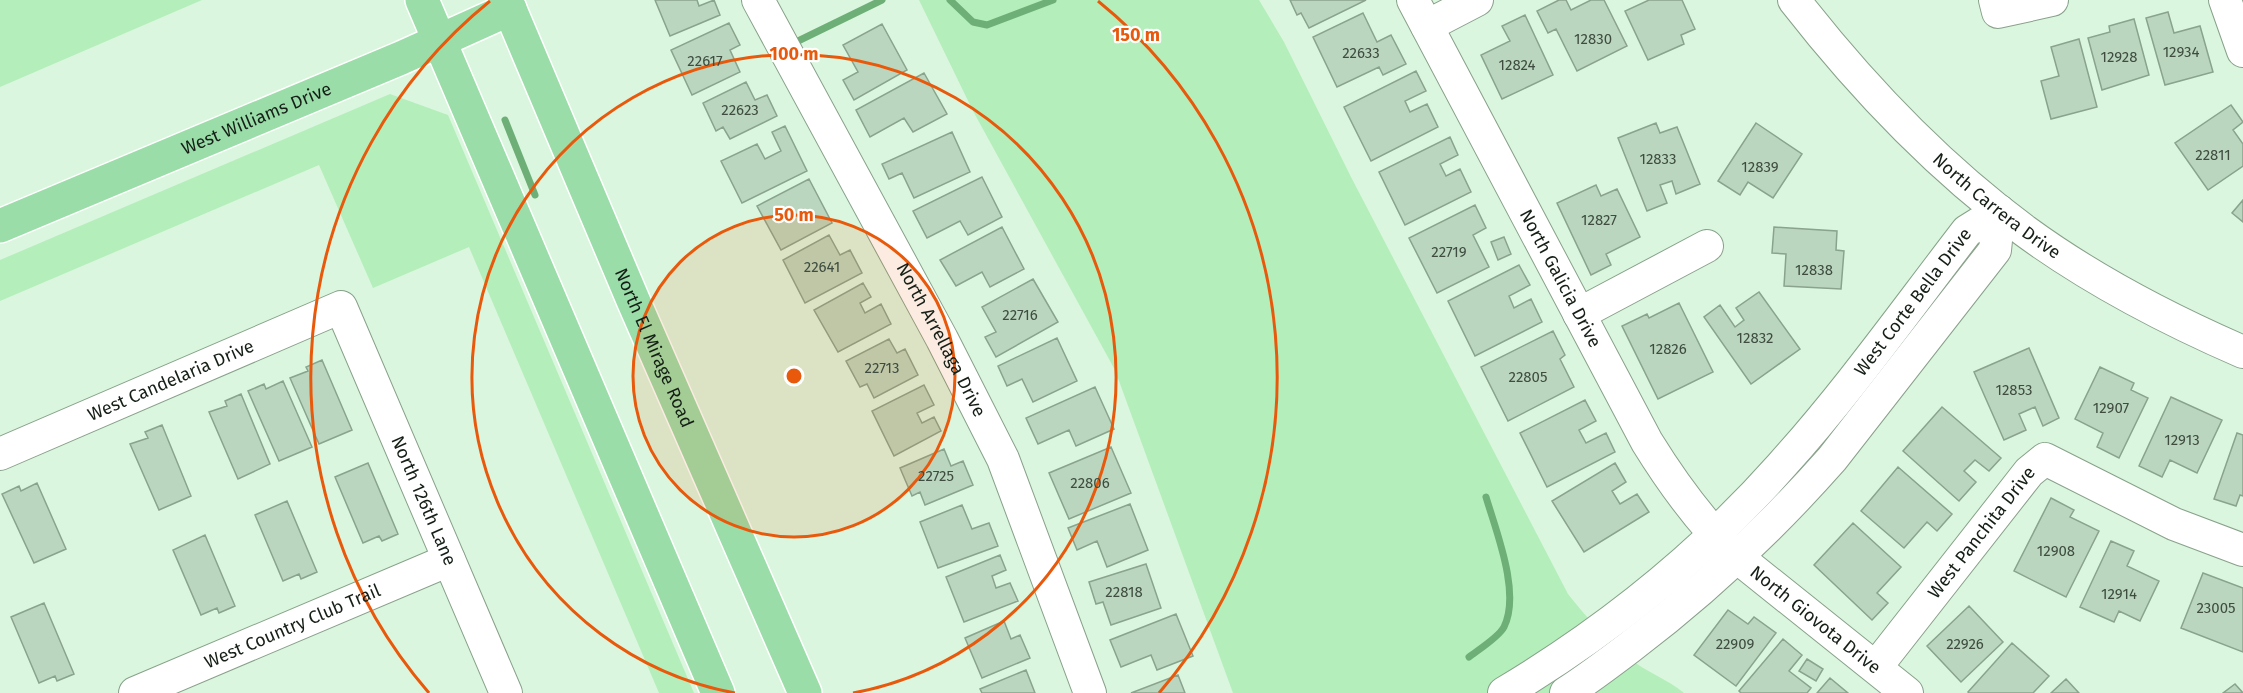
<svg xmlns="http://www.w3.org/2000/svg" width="2243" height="693" font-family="'Fira Sans',sans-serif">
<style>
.green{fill:#b4eebb}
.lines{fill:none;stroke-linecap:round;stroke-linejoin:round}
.stream{stroke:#6daf77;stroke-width:7}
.building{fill:#bbd6be;stroke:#89a38c;stroke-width:1.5}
.minor-casing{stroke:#88a18a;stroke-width:34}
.major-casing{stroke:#fff;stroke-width:36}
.minor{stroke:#fff;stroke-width:32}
.major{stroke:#9adda9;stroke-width:33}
.ring{fill:none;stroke:#e8590c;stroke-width:3}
.labels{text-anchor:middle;stroke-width:4.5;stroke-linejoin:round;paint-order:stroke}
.number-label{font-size:15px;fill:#3e4d40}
.street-label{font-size:18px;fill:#151f16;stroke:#fff}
.centre{fill:#e8590c;stroke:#fff;stroke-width:3}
.ring-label{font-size:18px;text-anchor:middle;font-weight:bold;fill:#e8590c;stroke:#fff;stroke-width:4.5;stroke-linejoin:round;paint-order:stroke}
</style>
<rect width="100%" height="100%" fill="#dbf6de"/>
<path class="green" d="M0 0H202L0 87Z
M919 0H1259L1284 42 1351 177 1568 594C1586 617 1606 639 1629 658 1646 672 1667 679 1684 693H1233L1115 370 973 111Z
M390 94 448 115 694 693H659L469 247 373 288 319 165 0 301V260Z"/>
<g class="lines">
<path class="stream" d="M950 0 973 22 987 25 1053 0
M796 42 882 0
M505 120 535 195
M1469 657C1478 650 1499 637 1504 627 1521 593 1496 531 1486 497"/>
</g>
<path class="building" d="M655 0H697L699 6 714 0 720 15 670 36Z
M1290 0H1366L1309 28 1301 13 1297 15Z
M1559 0H1566L1571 10 1591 0H1604L1627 46 1577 71 1556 29 1548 33 1537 11Z
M1649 0H1682L1695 29 1681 35 1684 44 1648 60 1625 11Z
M2168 12 2174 33 2200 26 2213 72 2165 85 2146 18Z
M1363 13 1377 42 1391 35 1406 64 1383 75 1379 67 1337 87 1313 37Z
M1525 15 1553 75 1502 99 1481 55 1510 41 1502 26Z
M2134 19 2149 75 2102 90 2088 38 2110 32 2109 26Z
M729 23 740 45 730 50 740 72 692 95 671 50Z
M882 24 907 70 854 100 843 80 858 72 843 45Z
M2079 39 2097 107 2051 119 2041 81 2059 76 2051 47Z
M1416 71 1426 91 1405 101 1410 112 1427 104 1438 127 1371 161 1344 107Z
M924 73 947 114 913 132 904 118 870 137 856 110Z
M746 82 755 100 767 95 777 116 730 139 723 127 716 131 703 103Z
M2231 105 2243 122 2233 130 2243 144V166L2208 190 2175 143Z
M1656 123 1660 133 1677 127 1700 184 1676 194 1672 181 1660 185 1667 203 1647 211 1618 138Z
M1756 123 1802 154 1773 198 1748 182 1740 195 1718 181Z
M785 126 807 171 742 203 721 161 757 144 765 159 781 151 772 132Z
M952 132 970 172 914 198 902 173 889 179 882 164Z
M1450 137 1458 155 1440 164 1446 176 1460 169 1471 192 1405 225 1379 172Z
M982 177 1002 217 968 235 960 221 927 238 913 211Z
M809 179 832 223 781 250 757 206Z
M1596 185 1601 196 1617 189 1640 237 1606 254 1611 265 1591 275 1557 203Z
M2243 200V222L2232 213Z
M1475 205 1486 228 1473 235 1489 267 1437 293 1409 238Z
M1002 227 1024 269 990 287 982 272 956 286 940 260Z
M1774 227 1837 231 1836 250 1844 251 1841 289 1784 286 1786 254 1772 253Z
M829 235 840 255 850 250 862 273 805 303 783 260Z
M1504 237 1511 254 1498 260 1491 242Z
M1519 265 1530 285 1509 296 1514 308 1531 299 1542 322 1475 356 1448 301Z
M1033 279 1058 322 996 357 985 337 996 332 982 307Z
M863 283 871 297 860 303 865 313 881 304 891 324 838 352 814 310Z
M1759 292 1800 349 1751 384 1704 317 1720 305 1735 327 1744 320 1736 308Z
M1679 303 1713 372 1658 399 1622 326 1647 314 1649 318Z
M1553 331 1565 355 1560 359 1574 387 1508 421 1481 367Z
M1057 338 1077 381 1033 402 1022 379 1007 386 998 366Z
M889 339 897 353 905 349 918 375 874 398 867 384 860 387 846 361Z
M2029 348 2059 418 2043 426 2035 407 2019 414 2026 430 2004 440 1974 372Z
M322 360 352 430 319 444 290 378 308 371 306 367Z
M2100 367 2134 383 2131 390 2148 398 2119 458 2097 447 2103 433 2075 419Z
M283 381 312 447 279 461 248 391 264 384 266 389Z
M924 385 934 405 917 413 922 423 934 417 941 431 894 456 872 411Z
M1095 387 1114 429 1076 446 1069 430 1038 444 1026 418Z
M241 394 270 464 238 479 209 412 227 406 225 401Z
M2171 397 2222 420 2197 473 2170 460 2162 477 2139 466Z
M1585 400 1596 421 1579 430 1586 443 1606 433 1615 452 1547 487 1520 433Z
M1942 407 2001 458 1989 471 1975 460 1964 471 1976 482 1959 501 1903 451Z
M162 425 191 496 159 510 130 444 148 438 145 432Z
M2237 433 2243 435V496L2240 495 2236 506 2214 499Z
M1111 447 1131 493 1069 519 1049 473Z
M944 449 951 466 963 461 973 485 925 505 920 492 912 496 900 468Z
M368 463 398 534 382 541 379 536 363 543 335 477Z
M1615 463 1626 482 1612 491 1620 504 1637 494 1649 512 1584 552 1552 501Z
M1898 467 1952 514 1937 531 1927 522 1904 548 1861 511Z
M37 483 66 549 34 563 2 494 19 486 21 491Z
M2051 498 2074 510 2070 517 2099 531 2066 597 2014 571Z
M287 501 317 572 301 579 299 574 283 581 255 515Z
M1130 504 1148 550 1107 567 1097 541 1077 550 1068 528Z
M962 505 972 529 989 523 998 546 938 568 920 522Z
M1853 523 1901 567 1877 593 1888 603 1872 620 1814 565Z
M205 535 235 606 219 613 217 608 201 615 173 550Z
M2111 541 2134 551 2127 566 2159 581 2140 621 2119 611 2114 622 2080 607Z
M1000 555 1006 570 992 576 996 588 1010 583 1018 601 964 622 946 577Z
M1146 564 1161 608 1111 625 1103 602 1096 604 1089 582Z
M2203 573 2243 588V652L2181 628Z
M44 603 74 674 57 681 55 676 39 683 11 617Z
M1969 606 2003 642 1961 682 1927 646Z
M1728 610 1748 624 1754 617 1776 633 1736 686 1694 655Z
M1176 614 1193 656 1157 670 1151 655 1121 667 1110 640Z
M1004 621 1011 639 1020 635 1030 658 982 678 965 638Z
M1783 639 1802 655 1789 671 1811 688 1807 693H1741L1739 691Z
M2012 643 2049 676 2033 693H1969L1968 692Z
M1807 659 1823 669 1816 681 1799 671Z
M1026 670 1035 693H982L980 689Z
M1178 675 1185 693H1131Z
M1830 678 1848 693H1817Z
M2066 679 2079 693H2051Z
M2235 684 2243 693H2223Z"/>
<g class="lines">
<defs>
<g id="minor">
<path id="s1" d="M758 0 942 339 1003 459 1090 693"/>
<path id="s2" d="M1413 0 1647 442C1673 484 1701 523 1737 557L1907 693"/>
<path id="s3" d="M1794 0C1861 86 1937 166 2025 231 2092 280 2167 319 2243 352"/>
<path d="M1995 0 1998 12 2052 0"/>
<path d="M2225 0 2243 51"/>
<path d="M1427 26 1477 0"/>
<path d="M1579 314 1707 246"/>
<path id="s4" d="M0 454 341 307 506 693"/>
<path id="s5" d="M1876 667 2029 472 2045 459 2174 524 2243 550"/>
<path id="s6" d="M135 693 449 560"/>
<path id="s7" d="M1504 693C1606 632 1702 555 1781 466 1848 392 1906 310 1967 231L1999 211"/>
<path d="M1566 693C1588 679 1609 663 1630 647 1704 591 1771 528 1832 459L1995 250 1999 211"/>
</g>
<g id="major">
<path d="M422 0 718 693"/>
<path id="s8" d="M506 0 633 300 805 693"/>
<path id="s9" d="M0 226 401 58 510 9"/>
</g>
</defs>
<use href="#minor" class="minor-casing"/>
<use href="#major" class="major-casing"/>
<use href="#minor" class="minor"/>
<use href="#major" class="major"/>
</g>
<circle cx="794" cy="376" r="161" fill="#e8590c" fill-opacity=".12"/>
<g class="ring">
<circle cx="794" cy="376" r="161"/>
<path d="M735 693A322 322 0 1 1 853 693"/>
<path d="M429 693A483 483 0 0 1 490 1M1098 1A483 483 0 0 1 1159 693"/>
</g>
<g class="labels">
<g class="number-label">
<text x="1593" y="44">12830</text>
<text x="2181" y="57">12934</text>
<text x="1361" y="58">22633</text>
<text x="2119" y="62">12928</text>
<text x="705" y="66">22617</text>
<text x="1517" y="70">12824</text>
<text x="740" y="115">22623</text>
<text x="2213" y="160">22811</text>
<text x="1658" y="164">12833</text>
<text x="1760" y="172">12839</text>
<text x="1599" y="225">12827</text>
<text x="1449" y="257">22719</text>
<text x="822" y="272">22641</text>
<text x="1814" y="275">12838</text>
<text x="1020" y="320">22716</text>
<text x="1755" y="343">12832</text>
<text x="1668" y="354">12826</text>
<text x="882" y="373">22713</text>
<text x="1528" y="382">22805</text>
<text x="2014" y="395">12853</text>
<text x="2111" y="413">12907</text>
<text x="2182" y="445">12913</text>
<text x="936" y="481">22725</text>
<text x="1090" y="488">22806</text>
<text x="2056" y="556">12908</text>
<text x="1124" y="597">22818</text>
<text x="2119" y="599">12914</text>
<text x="2216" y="613">23005</text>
<text x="1735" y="649">22909</text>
<text x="1965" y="649">22926</text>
</g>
<g class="street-label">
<text dy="6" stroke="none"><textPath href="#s9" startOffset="278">West Williams Drive</textPath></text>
<text dy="6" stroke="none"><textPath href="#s3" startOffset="290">North Carrera Drive</textPath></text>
<text dy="6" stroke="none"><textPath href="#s2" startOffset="315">North Galicia Drive</textPath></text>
<text dy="6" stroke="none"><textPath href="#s7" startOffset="570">West Corte Bella Drive</textPath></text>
<text dy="6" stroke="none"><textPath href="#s1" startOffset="386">North Arrellaga Drive</textPath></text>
<text dy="6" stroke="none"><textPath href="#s8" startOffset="378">North El Mirage Road</textPath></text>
<text dy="6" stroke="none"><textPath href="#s4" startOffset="186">West Candelaria Drive</textPath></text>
<text dy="6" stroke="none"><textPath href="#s4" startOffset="582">North 126th Lane</textPath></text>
<text dy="6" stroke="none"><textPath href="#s5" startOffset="171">West Panchita Drive</textPath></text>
<text dy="6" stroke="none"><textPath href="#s2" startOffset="747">North Giovota Drive</textPath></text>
<text dy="6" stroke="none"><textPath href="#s6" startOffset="171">West Country Club Trail</textPath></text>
</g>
</g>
<circle cx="794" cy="376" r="9" class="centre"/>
<g class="ring-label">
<text x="1136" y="41">150 m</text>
<text x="794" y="60">100 m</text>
<text x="794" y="221">50 m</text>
</g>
</svg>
